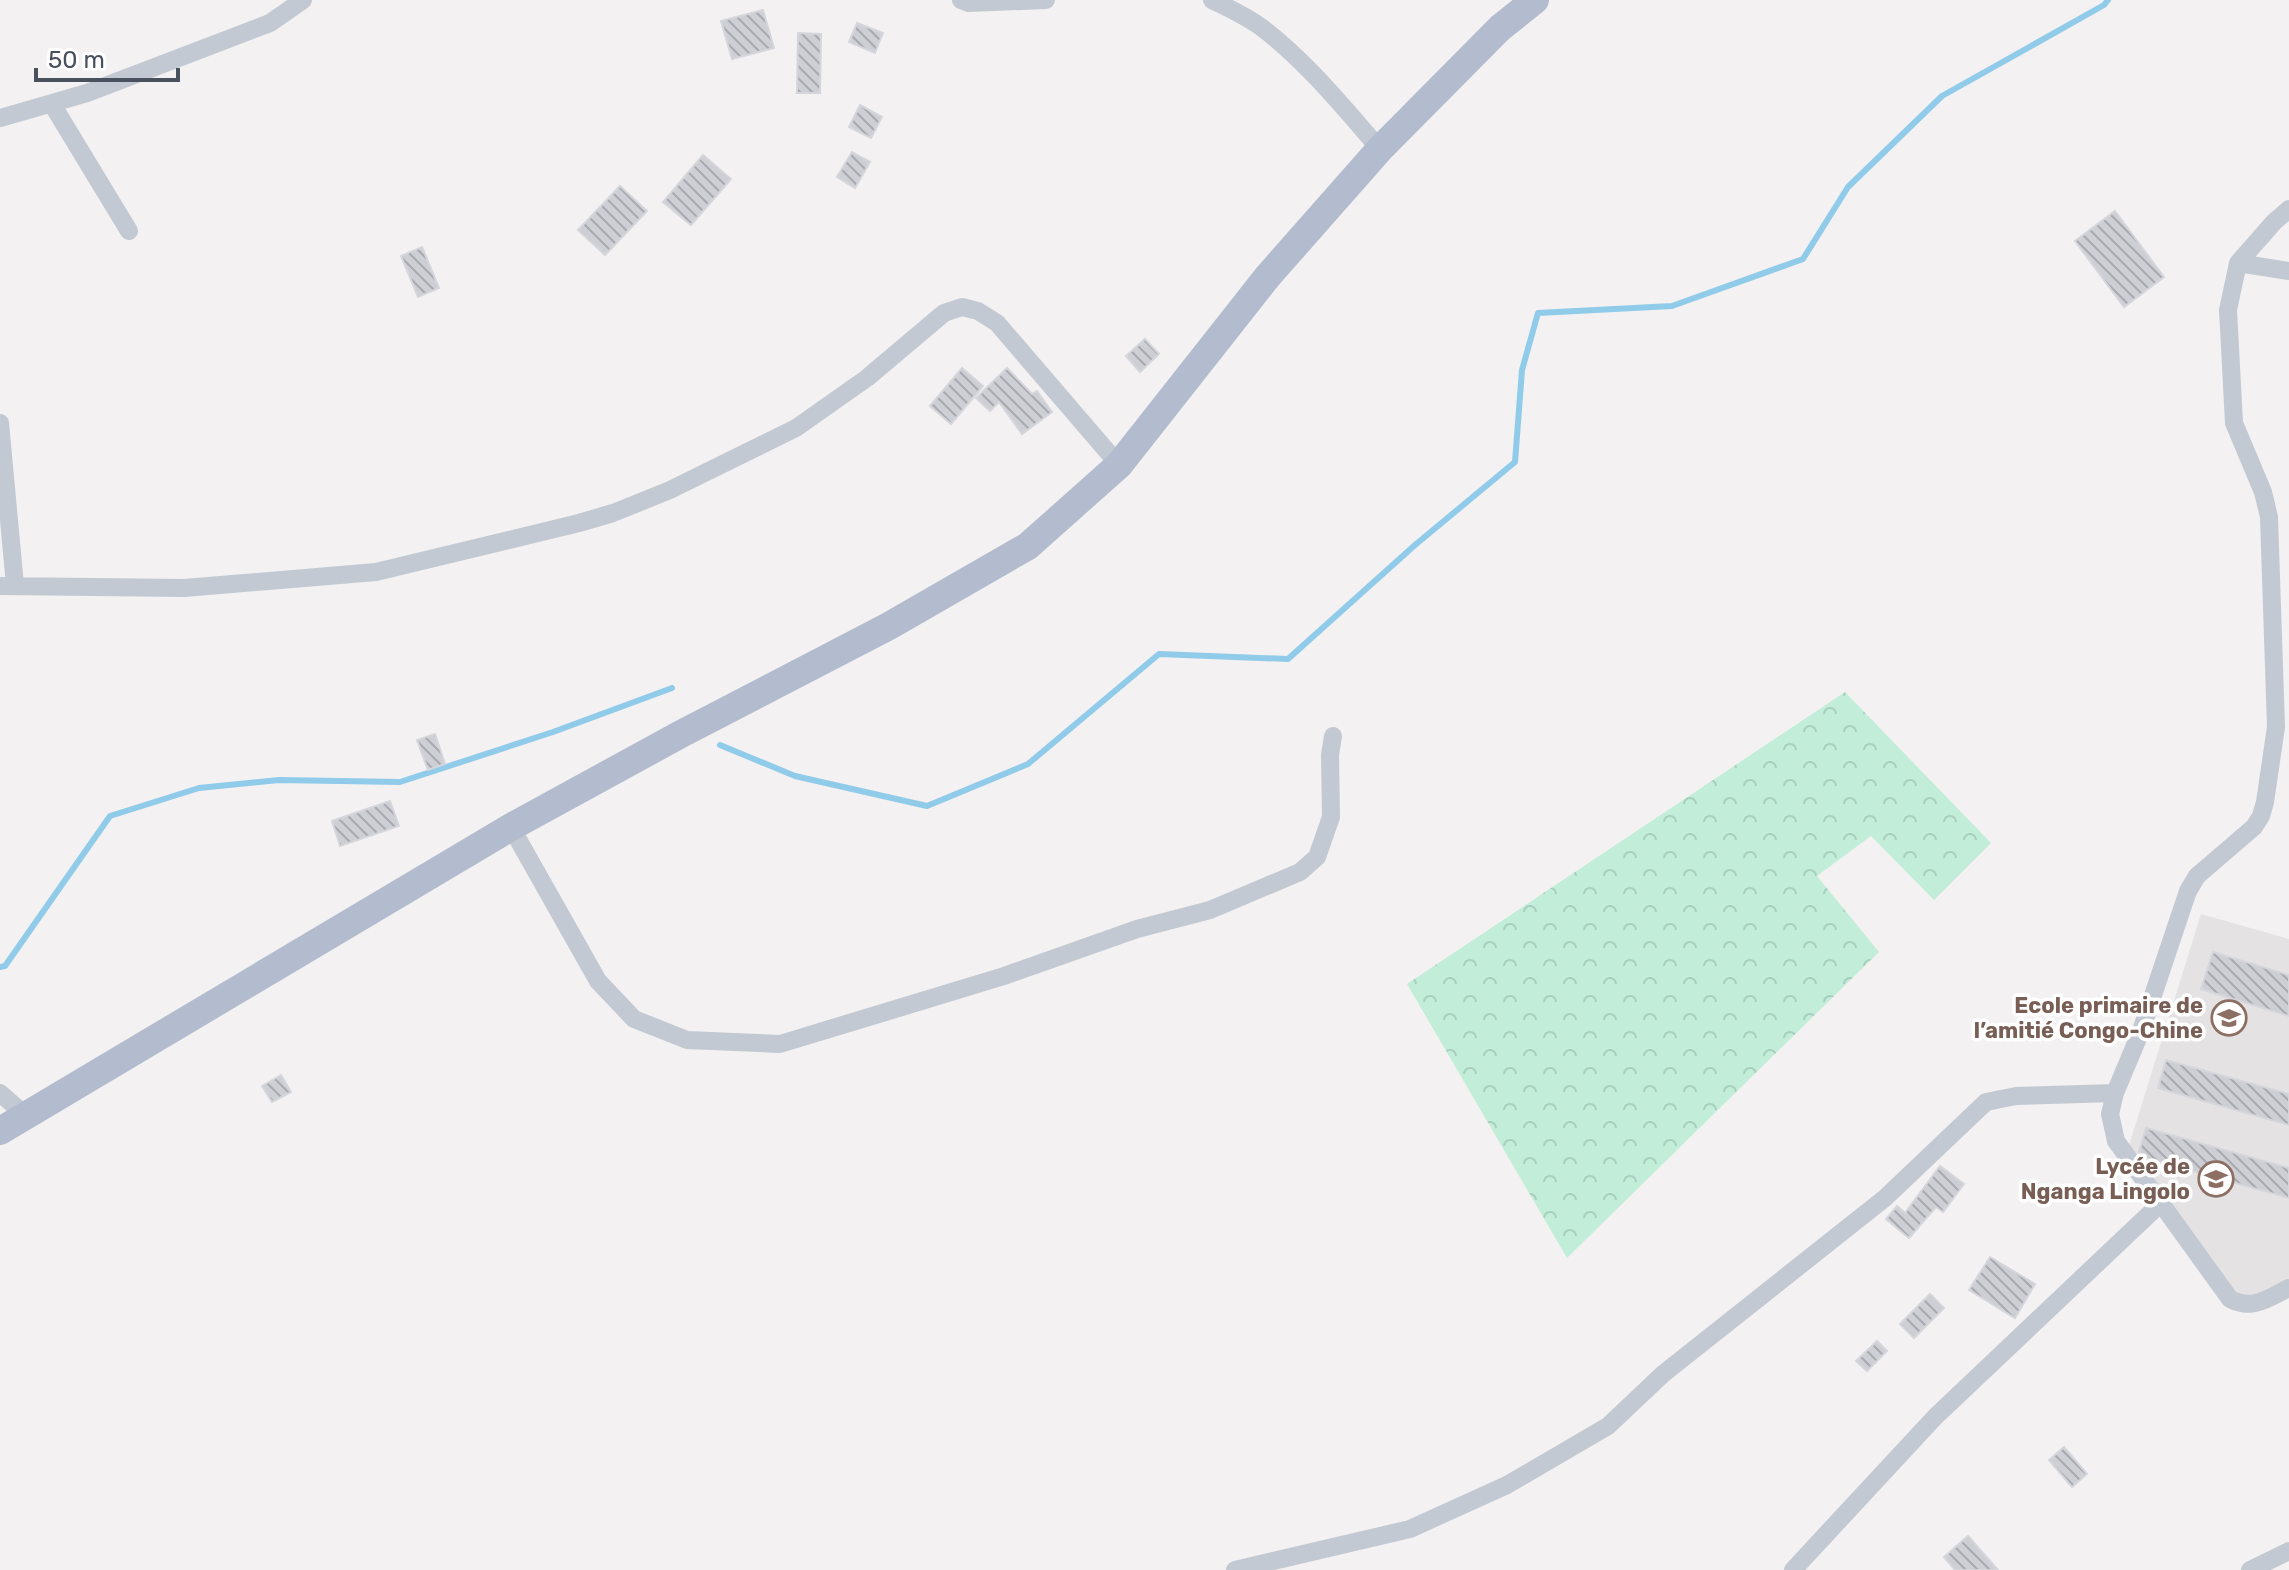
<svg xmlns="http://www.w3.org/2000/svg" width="2289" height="1570" font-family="Rubik,sans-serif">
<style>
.education{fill:#e4e2e3}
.forest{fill:url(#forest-crowns)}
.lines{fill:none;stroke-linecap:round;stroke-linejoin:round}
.stream{stroke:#90cbea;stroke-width:6}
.building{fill:url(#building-back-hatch);stroke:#d5d6dc;stroke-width:2}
.street{stroke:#c2c9d2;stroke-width:18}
.primary{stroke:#b2bcce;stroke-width:28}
.labels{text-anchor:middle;stroke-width:7;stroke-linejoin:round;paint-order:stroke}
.education-label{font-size:22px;font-weight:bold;fill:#785e54;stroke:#fff;text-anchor:end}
</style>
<defs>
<pattern id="forest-crowns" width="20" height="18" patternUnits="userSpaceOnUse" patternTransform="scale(2)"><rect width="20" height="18" fill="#c2eed9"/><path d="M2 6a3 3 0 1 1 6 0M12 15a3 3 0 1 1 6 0" fill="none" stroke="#a8cebd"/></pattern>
<pattern id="building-back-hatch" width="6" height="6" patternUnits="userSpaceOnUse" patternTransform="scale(2)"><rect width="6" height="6" fill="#cecfd5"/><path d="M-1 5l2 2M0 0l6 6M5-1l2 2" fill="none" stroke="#a9aab0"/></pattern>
</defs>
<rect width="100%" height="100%" fill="#f3f1f1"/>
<path class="education" d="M2201 914 2289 939V1288L2230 1299 2126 1155Z"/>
<path class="forest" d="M1845 692 1991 843 1934 900 1871 836 1817 876 1879 952 1567 1258 1407 984Z"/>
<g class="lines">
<path class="stream" d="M720 745 795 776 927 806 1028 764 1159 654 1288 659 1415 545 1515 462 1522 370 1538 313 1672 306 1803 259 1848 187 1942 96 2104 5 2108 0
M0 967 5 966 110 816 199 788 279 780 400 782 553 732 672 688"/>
</g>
<path class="building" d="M763 10 774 48 732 59 721 21Z
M857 23 883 33 875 53 849 42Z
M798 33 821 34 820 93H797Z
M860 105 882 117 871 138 849 127Z
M852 152 870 162 855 188 837 177Z
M703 155 731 179 691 225 663 202Z
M620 186 647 211 605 255 578 230Z
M2115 211 2164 277 2124 307 2075 241Z
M422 247 439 288 418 297 401 256Z
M1145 339 1159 354 1140 372 1126 356Z
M962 368 983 386 951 424 930 406Z
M1007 368 1032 394 1037 391 1052 412 1022 434 999 402 990 411 976 398Z
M435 734 445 764 428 770 417 740Z
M390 801 399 826 340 846 332 821Z
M2213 952 2289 975V1016L2201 989Z
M2166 1060 2289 1094V1125L2158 1088Z
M281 1075 291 1092 272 1102 262 1086Z
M2146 1128 2289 1168V1198L2142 1157 2139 1152Z
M1940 1166 1964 1184 1943 1212 1936 1207 1909 1238 1886 1219 1897 1206 1905 1213Z
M1990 1257 2035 1284 2015 1318 1969 1290Z
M1930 1294 1944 1308 1914 1338 1900 1324Z
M1877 1341 1887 1351 1867 1371 1856 1361Z
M2064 1447 2087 1474 2072 1487 2049 1460Z
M1968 1536 1998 1570H1955L1944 1557Z"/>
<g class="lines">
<path class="street" d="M961 0 969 3 1046 0
M1212 0C1229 8 1246 16 1261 27 1306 61 1343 107 1380 149
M52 104 129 231
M0 118 87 93 270 23 303 0
M2289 209 2274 222 2238 263 2228 310 2234 423 2263 492 2269 517 2276 727 2265 802 2261 816 2254 827 2197 876 2188 891 2141 1031 2115 1093 2110 1114 2116 1141 2230 1299C2253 1311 2268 1298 2289 1288
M2238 263 2289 271
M0 423 15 585
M0 586 184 588 376 572 579 523 613 513 670 490 796 428 867 378 944 313 962 307 978 311 997 323 1119 465
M511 827 598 981 634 1019 687 1040 780 1044 1004 976 1137 929 1210 910 1300 872 1317 857 1331 817 1330 755 1333 736
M0 1093 26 1116
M1235 1570 1410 1529 1507 1485 1608 1426 1663 1374 1885 1198 1986 1102 2016 1096 2115 1093
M1793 1570 1935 1417 2161 1203
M2250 1570 2289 1551"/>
<path class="primary" d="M0 1131 511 827 681 734 889 626 1028 546 1119 465 1268 276 1380 149 1500 28 1535 0"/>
</g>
<defs>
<symbol id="school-ring" viewBox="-11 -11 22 22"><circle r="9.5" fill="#fff" stroke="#8d6e63" stroke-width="1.5"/><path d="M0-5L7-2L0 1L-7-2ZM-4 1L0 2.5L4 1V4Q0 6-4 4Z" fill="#8d6e63"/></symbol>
</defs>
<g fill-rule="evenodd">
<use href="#school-ring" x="2209" y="998" width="40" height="40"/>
<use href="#school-ring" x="2196" y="1159" width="40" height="40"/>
</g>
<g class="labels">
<g class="education-label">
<text x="2203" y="1013">Ecole primaire de<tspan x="2203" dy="25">l’amitié Congo-Chine</tspan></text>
<text x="2190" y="1174">Lycée de<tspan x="2190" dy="25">Nganga Lingolo</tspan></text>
</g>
</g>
<path d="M36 68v12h142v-12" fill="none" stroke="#49515e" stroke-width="4"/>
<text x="48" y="68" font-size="24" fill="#49515e" stroke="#ffffff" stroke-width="6" paint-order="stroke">50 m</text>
</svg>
